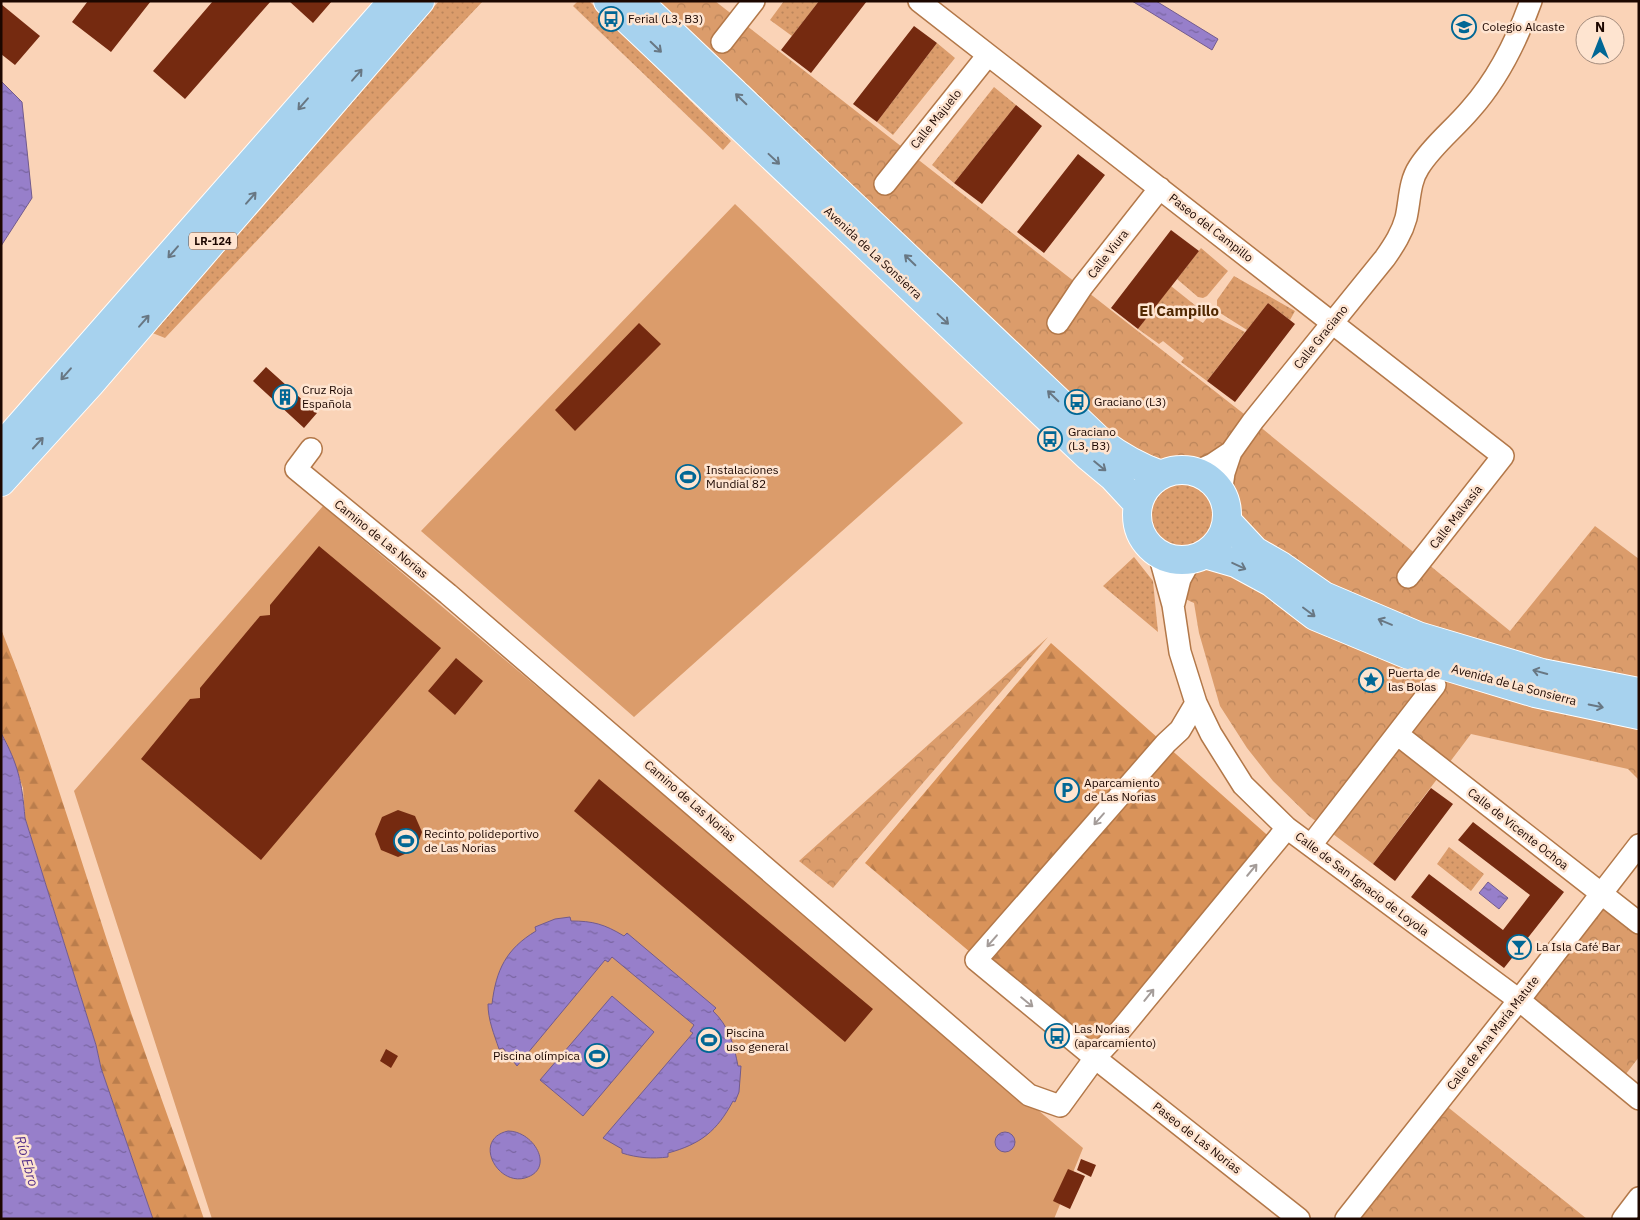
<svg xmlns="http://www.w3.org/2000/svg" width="1640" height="1220" font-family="'IBM Plex Sans',sans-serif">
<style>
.grass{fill:url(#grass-dots)}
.forest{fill:url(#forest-firs)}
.park{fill:url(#park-crowns)}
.pitch{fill:#db9c6b}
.water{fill:url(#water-ripples);stroke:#725b8d}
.building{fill:#752a10}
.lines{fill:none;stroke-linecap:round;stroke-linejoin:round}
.minor-casing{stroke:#b37849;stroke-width:24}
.major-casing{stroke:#fff;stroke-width:30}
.minor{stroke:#fff;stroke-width:21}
.major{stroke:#a7d2ee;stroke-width:28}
.oneway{stroke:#687783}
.oneway2{stroke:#a49c99}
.labels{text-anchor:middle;stroke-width:5;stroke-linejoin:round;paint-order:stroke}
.shield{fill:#fee4d0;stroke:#60493e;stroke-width:1}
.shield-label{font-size:11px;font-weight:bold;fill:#1c0700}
.poi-label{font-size:12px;fill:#1c0700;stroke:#fee4d0;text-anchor:start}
.street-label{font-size:12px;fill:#1c0700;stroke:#fee4d0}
.water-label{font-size:14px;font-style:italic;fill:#55318a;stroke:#fee4d0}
.quarter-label{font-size:15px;font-weight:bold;fill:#512800;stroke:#fee4d0}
</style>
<defs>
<pattern id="grass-dots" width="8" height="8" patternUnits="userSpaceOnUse" patternTransform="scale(1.25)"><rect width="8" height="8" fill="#db9c6b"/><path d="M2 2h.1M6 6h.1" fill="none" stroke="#bb855b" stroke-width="1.8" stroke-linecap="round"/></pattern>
<pattern id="forest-firs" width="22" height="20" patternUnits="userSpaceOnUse" patternTransform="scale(1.25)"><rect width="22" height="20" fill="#d9935a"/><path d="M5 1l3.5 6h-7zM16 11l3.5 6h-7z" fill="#ba7d4c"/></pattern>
<pattern id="park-crowns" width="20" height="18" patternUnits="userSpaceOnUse" patternTransform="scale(1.25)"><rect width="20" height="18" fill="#db9c6b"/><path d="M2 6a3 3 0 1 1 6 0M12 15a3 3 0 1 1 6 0" fill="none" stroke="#bb855b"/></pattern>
<pattern id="water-ripples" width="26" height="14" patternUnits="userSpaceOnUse" patternTransform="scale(1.25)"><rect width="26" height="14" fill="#977fca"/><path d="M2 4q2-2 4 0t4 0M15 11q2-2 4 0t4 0" fill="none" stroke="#7a66a2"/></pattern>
</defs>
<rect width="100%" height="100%" fill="#fad3b7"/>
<path class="grass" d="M439 1H483L165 338 150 332Z
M578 1H589L731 141 723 150 573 6Z
M784 1H819L792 36 770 20Z
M937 43 955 58 893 135 877 122Z
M994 87 1016 105 954 183 932 165Z
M1201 248 1228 271 1207 296 1203 298 1198 297 1177 279Z
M1234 276 1295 311 1290 320 1268 303 1247 330 1217 311V300Z
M1171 286 1196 306 1190 315 1203 323 1210 314 1245 332 1207 381 1181 362 1184 358 1163 341 1159 344 1138 329Z
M1149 516a33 33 0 1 1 66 0a33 33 0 1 1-66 0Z
M1134 557 1153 581 1158 632 1103 586Z
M1449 847 1484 874 1471 891 1437 864Z"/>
<path class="forest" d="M1 629C50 751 85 877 127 1001 152 1074 179 1146 204 1219H153L101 1068 96 1045 25 818 23 788 7 744 1 733Z
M1051 643 1275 842 1095 1058 865 863Z"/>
<path class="park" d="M638 1H715L1253 421 1510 631 1595 526 1639 559V692L1324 596 1227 521 1221 494 1224 473 1178 470 1169 472 1137 466Z
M1206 566 1639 715V780L1628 769 1471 734 1373 864 1309 816 1273 781 1247 748 1220 706 1199 633 1194 603 1181 597 1194 574Z
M1048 637 833 888 799 861Z
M1601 893 1639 923V1057L1619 1083 1519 1000Z
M1444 1104 1587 1219H1354Z"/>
<path class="pitch" d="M735 204 963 423 634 717 421 531Z
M323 506 1083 1148 1054 1219H212L74 791Z"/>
<path class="water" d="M1132 1H1156L1218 39 1212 50Z
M1 81 22 102 32 198 1 246Z
M1 733C18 764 22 782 25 818L96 1045 101 1068 153 1219H1Z
M1488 882 1508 898 1499 909 1479 893Z
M570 917 571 921C593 921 604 924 624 936L627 933 716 1008 713 1011C729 1026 734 1045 738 1066H741L739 1092 735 1102 733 1101C717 1131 701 1144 668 1153V1157C653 1159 637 1158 622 1153V1149L603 1138 693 1033 690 1031 694 1025 612 957 608 962 605 960 517 1066 503 1048 499 1049C494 1034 488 1020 488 1004H492C496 970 506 949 536 931L535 927 555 919Z
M612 996 654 1032 583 1116 540 1080Z
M508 1131C534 1131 556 1169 525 1178 497 1186 472 1139 508 1131Z
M995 1142a10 10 0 1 1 20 0a10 10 0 1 1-20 0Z"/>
<path class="building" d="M88 1H151L111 52 72 22Z
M213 1H271L185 99 153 71Z
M289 1H332L313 23Z
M819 1H867L811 73 781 50Z
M1 4 40 36 15 65 1 54Z
M914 26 937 43 877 122 853 104Z
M1016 105 1042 126 982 204 954 183Z
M1078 154 1105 175 1044 253 1017 232Z
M1171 230 1199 251 1138 329 1111 308Z
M1268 303 1295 324 1235 402 1207 381Z
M639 323 661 344 575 431 555 410Z
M266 367 317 413 304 428 253 381Z
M319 546 441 648 261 860 141 759 190 699 200 698V688L260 616 270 615V605Z
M456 658 483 681 455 715 428 691Z
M599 779 873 1009 845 1042 574 811Z
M1431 788 1453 804 1395 881 1373 864Z
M398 810 415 816 422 832 416 849 398 857 381 850 375 834 382 817Z
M1473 822 1564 892 1504 968 1411 897 1429 874 1503 930 1530 895 1458 840Z
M386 1049 398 1056 391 1068 380 1061Z
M1081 1159 1096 1165 1091 1177 1077 1170Z
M1068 1169 1085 1176 1070 1209 1053 1201Z"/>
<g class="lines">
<defs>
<path id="minor" d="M919 1 1503 456 1408 577
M722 42 754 1
M885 184 988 55
M1058 323 1082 287 1160 188
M311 449 296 469 448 594 1029 1095 1060 1106 1095 1058 1118 1033 1287 828
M1195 472 1213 464 1231 452
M1221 494 1224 473 1231 452 1253 421 1385 258C1394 245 1402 233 1406 218 1410 201 1409 182 1419 167 1433 145 1453 130 1470 110 1497 80 1517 40 1531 1
M1159 554 1173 605 1180 652 1196 703 1211 734 1243 785 1287 828 1519 1000 1639 1099
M1174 603 1180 579 1191 559
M1196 703 1180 730 1166 743 976 960 1095 1058 1299 1219
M1397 734 1639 923
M1311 845 1435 685
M1346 1219 1519 1000 1639 845
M1623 1219 1639 1198"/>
<path id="major" d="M608 1 1089 457 1113 477 1138 504
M638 1 1102 443C1122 458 1138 467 1161 475
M1 447 393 1
M1137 515a45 45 0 1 1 90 0a45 45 0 1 1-90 0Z
M1 482 90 384 420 1
M1227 521 1255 551 1281 566 1324 596 1418 636 1542 673 1639 692
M1205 554 1236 563 1271 582 1315 616 1409 655 1535 693 1639 715"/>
</defs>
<use href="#minor" class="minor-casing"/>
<use href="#major" class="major-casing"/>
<use href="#minor" class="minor"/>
<use href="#major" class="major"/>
</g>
<defs><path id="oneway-shaft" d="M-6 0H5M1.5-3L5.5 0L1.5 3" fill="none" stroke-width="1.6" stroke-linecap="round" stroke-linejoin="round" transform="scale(1.25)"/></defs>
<g class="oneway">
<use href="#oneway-shaft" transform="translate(656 47) rotate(44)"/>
<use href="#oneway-shaft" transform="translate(357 75) rotate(-49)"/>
<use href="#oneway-shaft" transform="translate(741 99) rotate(-136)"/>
<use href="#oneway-shaft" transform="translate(303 104) rotate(131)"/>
<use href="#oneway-shaft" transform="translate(774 159) rotate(43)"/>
<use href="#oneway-shaft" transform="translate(251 198) rotate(-49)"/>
<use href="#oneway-shaft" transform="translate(173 252) rotate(131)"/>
<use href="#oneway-shaft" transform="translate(910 260) rotate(-136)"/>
<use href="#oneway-shaft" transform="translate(943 319) rotate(43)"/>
<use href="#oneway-shaft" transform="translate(144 321) rotate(-49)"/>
<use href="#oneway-shaft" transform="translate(66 374) rotate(131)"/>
<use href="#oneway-shaft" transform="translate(1053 396) rotate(-136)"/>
<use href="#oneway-shaft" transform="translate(38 443) rotate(-47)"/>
<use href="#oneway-shaft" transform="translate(1100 466) rotate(39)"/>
<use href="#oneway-shaft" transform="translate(1239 566) rotate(25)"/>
<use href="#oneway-shaft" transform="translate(1309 612) rotate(37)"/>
<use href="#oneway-shaft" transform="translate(1385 622) rotate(-157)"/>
<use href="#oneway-shaft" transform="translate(1540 672) rotate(-165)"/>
<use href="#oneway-shaft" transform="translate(1596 706) rotate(12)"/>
</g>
<g class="oneway2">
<use href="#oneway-shaft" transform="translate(1099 819) rotate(131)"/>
<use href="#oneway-shaft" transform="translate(1252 870) rotate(-50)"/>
<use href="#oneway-shaft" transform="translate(992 941) rotate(131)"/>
<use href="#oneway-shaft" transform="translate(1149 995) rotate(-51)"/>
<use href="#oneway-shaft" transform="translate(1027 1002) rotate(39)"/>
</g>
<defs>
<symbol id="bus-ring" viewBox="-11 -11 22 22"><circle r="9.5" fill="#fee4d0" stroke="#016795" stroke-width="1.5"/><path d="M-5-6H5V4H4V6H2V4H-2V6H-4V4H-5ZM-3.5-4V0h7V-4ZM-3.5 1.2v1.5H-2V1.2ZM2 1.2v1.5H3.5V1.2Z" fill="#016795"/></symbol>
<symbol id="school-ring" viewBox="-11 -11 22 22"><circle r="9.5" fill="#fee4d0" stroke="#016795" stroke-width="1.5"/><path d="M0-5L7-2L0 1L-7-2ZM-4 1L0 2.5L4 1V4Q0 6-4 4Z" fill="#016795"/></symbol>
<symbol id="building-ring" viewBox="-11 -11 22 22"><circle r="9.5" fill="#fee4d0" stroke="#016795" stroke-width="1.5"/><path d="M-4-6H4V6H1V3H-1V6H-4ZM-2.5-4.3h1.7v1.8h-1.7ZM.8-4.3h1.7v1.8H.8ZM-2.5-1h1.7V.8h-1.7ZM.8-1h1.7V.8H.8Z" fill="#016795"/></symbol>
<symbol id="stadium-ring" viewBox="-11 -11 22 22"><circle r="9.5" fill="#fee4d0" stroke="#016795" stroke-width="1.5"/><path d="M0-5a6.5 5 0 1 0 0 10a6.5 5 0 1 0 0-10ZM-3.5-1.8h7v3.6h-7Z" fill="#016795"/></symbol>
<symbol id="sight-ring" viewBox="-11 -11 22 22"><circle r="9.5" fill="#fee4d0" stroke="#016795" stroke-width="1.5"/><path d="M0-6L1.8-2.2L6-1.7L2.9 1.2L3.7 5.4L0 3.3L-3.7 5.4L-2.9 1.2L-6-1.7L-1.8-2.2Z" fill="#016795"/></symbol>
<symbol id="parking-ring" viewBox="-11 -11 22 22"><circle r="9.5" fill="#fee4d0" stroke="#016795" stroke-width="1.5"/><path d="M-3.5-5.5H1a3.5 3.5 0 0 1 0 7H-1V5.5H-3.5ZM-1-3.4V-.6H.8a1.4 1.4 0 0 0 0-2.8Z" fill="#016795"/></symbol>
<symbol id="bar-ring" viewBox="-11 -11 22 22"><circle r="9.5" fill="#fee4d0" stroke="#016795" stroke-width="1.5"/><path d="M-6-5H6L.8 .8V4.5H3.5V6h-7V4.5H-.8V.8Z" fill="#016795"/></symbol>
</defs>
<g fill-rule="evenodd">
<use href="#bus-ring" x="597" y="5" width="28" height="28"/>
<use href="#school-ring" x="1450" y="13" width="28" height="28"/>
<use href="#building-ring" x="271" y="383" width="28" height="28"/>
<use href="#bus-ring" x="1063" y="388" width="28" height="28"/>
<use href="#bus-ring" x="1036" y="425" width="28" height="28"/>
<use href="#stadium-ring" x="674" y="463" width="28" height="28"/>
<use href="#sight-ring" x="1357" y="666" width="28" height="28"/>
<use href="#parking-ring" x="1053" y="776" width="28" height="28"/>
<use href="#stadium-ring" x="392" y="827" width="28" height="28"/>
<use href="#bar-ring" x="1505" y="933" width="28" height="28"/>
<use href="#bus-ring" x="1043" y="1022" width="28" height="28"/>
<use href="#stadium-ring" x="695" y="1026" width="28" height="28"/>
<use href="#stadium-ring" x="583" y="1042" width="28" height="28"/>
</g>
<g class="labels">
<rect class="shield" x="189" y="232.5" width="48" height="17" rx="4"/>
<g class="shield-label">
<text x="213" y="245">LR-124</text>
</g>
<g class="poi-label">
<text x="628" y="23">Ferial (L3, B3)</text>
<text x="1482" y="31">Colegio Alcaste</text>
<text x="302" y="394">Cruz Roja<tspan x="302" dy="14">Española</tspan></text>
<text x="1094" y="406">Graciano (L3)</text>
<text x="1068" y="436">Graciano<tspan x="1068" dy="14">(L3, B3)</tspan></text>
<text x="706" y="474">Instalaciones<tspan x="706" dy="14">Mundial 82</tspan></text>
<text x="1388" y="677">Puerta de<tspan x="1388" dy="14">las Bolas</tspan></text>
<text x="1084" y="787">Aparcamiento<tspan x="1084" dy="14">de Las Norias</tspan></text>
<text x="424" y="838">Recinto polideportivo<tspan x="424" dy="14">de Las Norias</tspan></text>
<text x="1536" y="951">La Isla Café Bar</text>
<text x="1074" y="1033">Las Norias<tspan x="1074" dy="14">(aparcamiento)</tspan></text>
<text x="726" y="1037">Piscina<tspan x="726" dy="14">uso general</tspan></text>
<text x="580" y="1060" text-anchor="end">Piscina olímpica</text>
</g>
<g class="street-label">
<text transform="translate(936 119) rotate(-51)" y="4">Calle Majuelo</text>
<text transform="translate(1211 228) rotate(38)" y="4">Paseo del Campillo</text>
<text transform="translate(873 253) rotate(43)" y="4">Avenida de La Sonsierra</text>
<text transform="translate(1108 254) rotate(-52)" y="4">Calle Viura</text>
<text transform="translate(1321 337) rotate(-51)" y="4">Calle Graciano</text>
<text transform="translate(1456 517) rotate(-52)" y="4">Calle Malvasía</text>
<text transform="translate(381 539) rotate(39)" y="4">Camino de Las Norias</text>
<text transform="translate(1514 685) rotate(15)" y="4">Avenida de La Sonsierra</text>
<text transform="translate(690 801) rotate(41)" y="4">Camino de Las Norias</text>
<text transform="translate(1518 829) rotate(38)" y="4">Calle de Vicente Ochoa</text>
<text transform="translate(1362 884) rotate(37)" y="4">Calle de San Ignacio de Loyola</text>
<text transform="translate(1493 1033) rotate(-52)" y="4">Calle de Ana María Matute</text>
<text transform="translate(1197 1138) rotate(38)" y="4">Paseo de Las Norias</text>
</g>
<g class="water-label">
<text transform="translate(27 1161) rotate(74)" y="5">Río Ebro</text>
</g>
<g class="quarter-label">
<text x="1179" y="316">El Campillo</text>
</g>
</g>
<rect width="1640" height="1220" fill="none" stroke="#1c0700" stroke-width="5"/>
<g transform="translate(1600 40)"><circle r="24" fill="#fee4d0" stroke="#a48c7d"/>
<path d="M0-4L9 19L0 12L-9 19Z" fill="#016795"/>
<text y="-8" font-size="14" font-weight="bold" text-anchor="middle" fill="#1c0700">N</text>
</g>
</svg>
